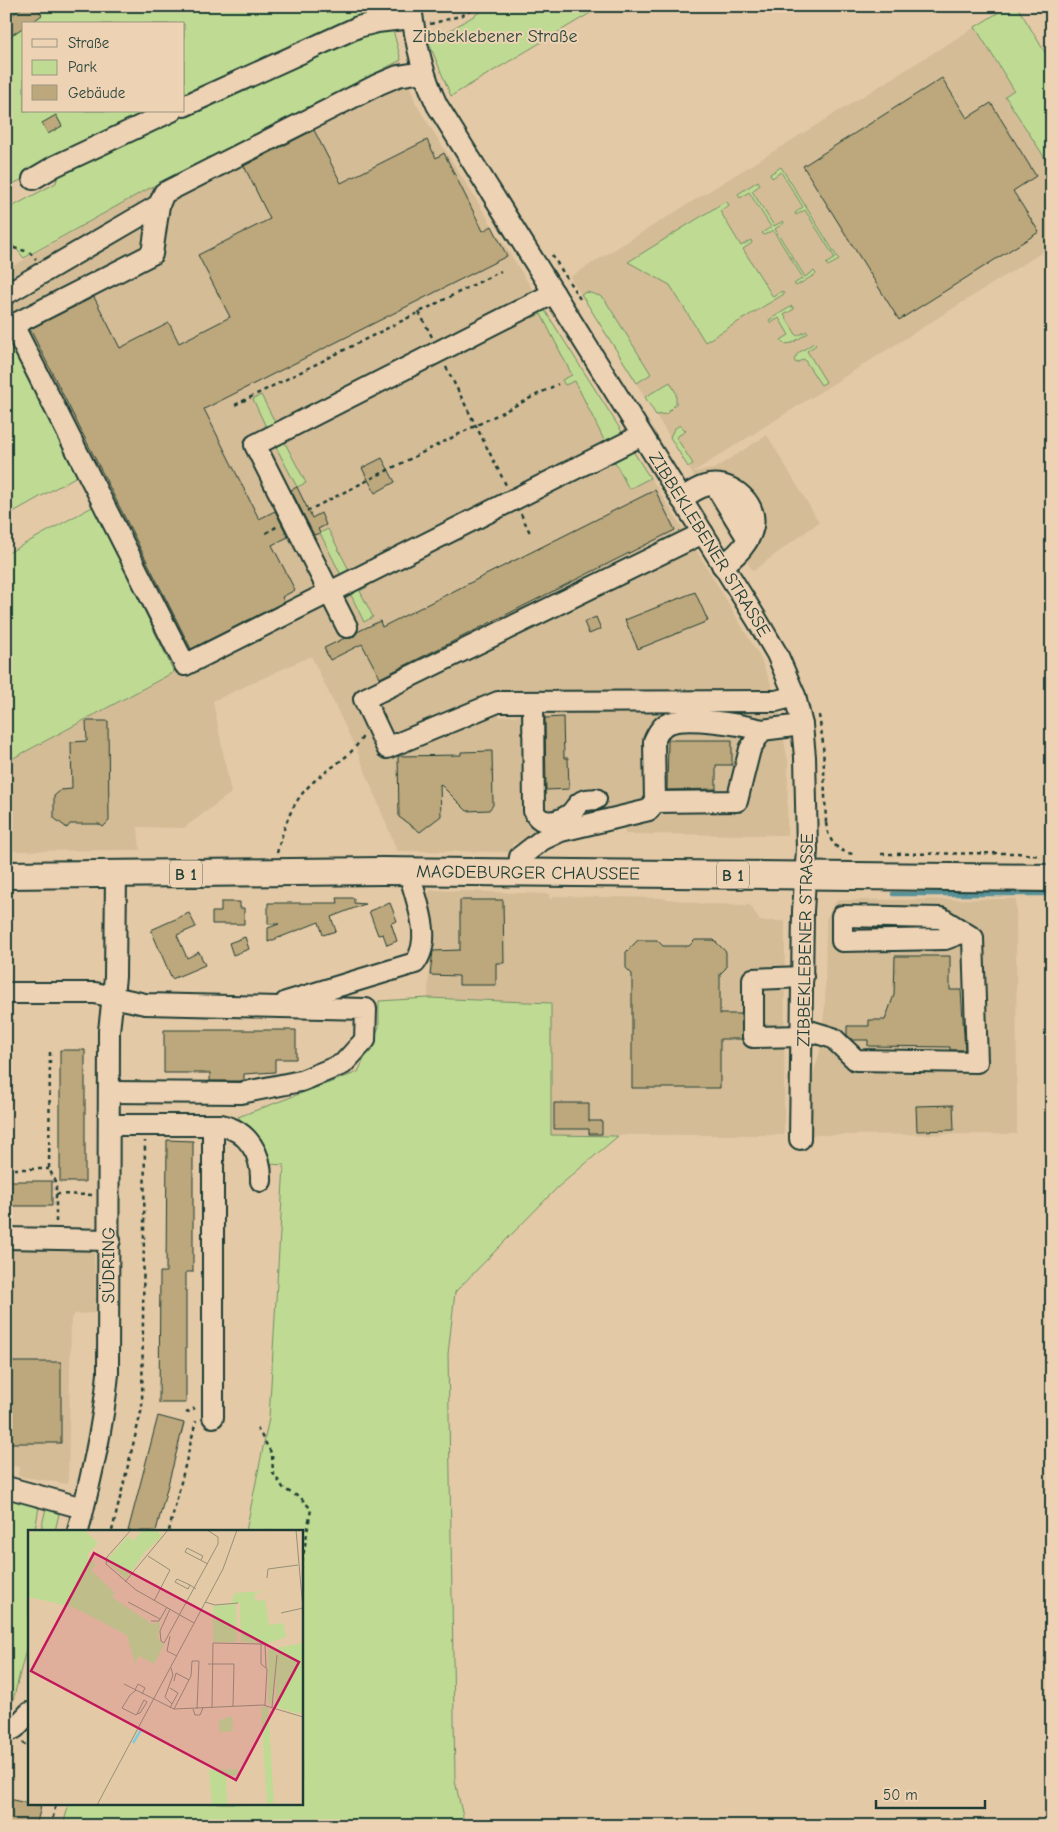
<svg xmlns="http://www.w3.org/2000/svg" width="1058" height="1832" font-family="'Comic Neue',sans-serif">
<style>
.built{fill:#d4bc97}
.green{fill:#bfdb93;stroke:#6f8c64}
.lines{fill:none;stroke-linecap:round;stroke-linejoin:round}
.stream{stroke:#589299;stroke-width:4.5}
.building{fill:#bca87c;stroke:#1f3d34}
.minor-casing{stroke:#1f3d34;stroke-width:24}
.major-casing{stroke:#1f3d34;stroke-width:30}
.path{stroke:#1f3d34;stroke-width:2.5;stroke-dasharray:4 4;stroke-linecap:butt}
.minor{stroke:#eed2b4;stroke-width:20}
.major{stroke:#eed2b4;stroke-width:26}
.labels{text-anchor:middle;stroke-width:4;stroke-linejoin:round;paint-order:stroke}
.shield{fill:#eed2b4;stroke:#5d6a5a;stroke-width:1}
.shield-label{font-size:16px;font-weight:bold;fill:#1f3d34}
.park-label{font-size:18px;fill:#274539;stroke:#eed2b4}
.street-label{font-size:18px;fill:#1f3d34;stroke:#eed2b4}
.inset-river{fill:none;stroke:#7ecbdd;stroke-width:2.5}
.inset-road{fill:none;stroke:#959178;stroke-width:1}
.view{fill:#c2185b;fill-opacity:0.15;stroke:#c2185b;stroke-width:2.5}
.inset-edge{fill:none;stroke:#1f3d34;stroke-width:2.5}
</style>
<rect width="100%" height="100%" fill="#e4c9a6"/>
<filter id="ink" filterUnits="userSpaceOnUse"><feTurbulence type="fractalNoise" baseFrequency=".02" numOctaves="2"/><feDisplacementMap in="SourceGraphic" scale="10" xChannelSelector="R" yChannelSelector="G"/><feConvolveMatrix kernelMatrix="1 2 1 2 8 2 1 2 1" color-interpolation-filters="sRGB"/></filter>
<g filter="url(#ink)">
<path class="built" d="M975 27 1014 90 1005 97 1052 169V246L693 472 714 469 767 435 819 522 753 571 570 277Z
M401 60 416 104 705 564 759 655 773 689V693L739 691 511 692 498 711 500 717 522 715V710L778 709 788 761 787 835 625 834 624 811 527 843H513L510 852 397 851 358 753 311 656 213 701 231 793 184 828 138 827 140 850 6 851V762L174 672 94 506 6 336V270L142 192Z
M431 890 549 894 550 900 554 896 661 898 704 904 750 905 760 921H785L784 1135H551L550 1003 428 998 430 939 424 898Z
M1016 899 1017 1134 808 1135 810 1086 820 1051 825 1005 826 919 834 904 838 900Z
M6 1244H94L96 1313 75 1314 71 1318 68 1484 18 1476 19 1467 6 1464Z"/>
<path class="green" d="M6 6H390L184 103V24H24V111H167L6 187Z
M490 6H602L451 96 429 43Z
M1009 6H1017L1052 64V169L1005 96 1014 90 975 27Z
M393 30 401 60 142 192 24 258 6 237V210L56 183 59 169 356 32Z
M781 167 839 260 828 266 826 264 835 258 805 210 796 215 795 213 803 207 781 172 772 178 770 174Z
M758 181 760 185 752 191 774 226 783 221 784 223 775 229 805 277 814 271 816 274 796 286 794 284 803 278 773 230 764 235 762 233 771 227 749 192 740 198 738 194Z
M726 201 729 205 720 211 741 246 751 240 752 243 743 249 773 297 782 291 784 294 705 342 670 285 628 262Z
M587 292 600 296 605 300 651 374 637 383 581 294Z
M792 306 794 309 784 315 797 336 807 331 808 333 792 343 785 344 781 340 789 335 779 318 771 323 769 320Z
M544 309 624 435 598 450 596 446 605 442 575 381 565 385 562 380 572 375 541 314 532 318 530 316Z
M6 336 77 476 6 516Z
M814 343 816 345 807 351 826 382 821 385 804 359 796 363 794 360 798 353Z
M670 382 676 393V404L666 414 656 415 645 397Z
M261 395 275 422 285 418 286 421 258 435 256 432 266 427 253 399Z
M680 425 686 431 676 437 693 464 688 467 670 437 674 429Z
M293 435 295 437 285 443 306 483 297 487 276 447 266 452 265 449Z
M633 451 650 478 629 489 615 462 606 466 605 464Z
M94 506 174 672 6 762V554Z
M328 529 349 570 359 566 361 569 332 583 331 580 341 575 320 533Z
M367 583 369 586 360 591 373 617 364 622 351 595 341 600 339 597Z
M428 998 551 1003V1135L618 1136 558 1187 455 1292 448 1354 455 1781 465 1826H63L69 1803H301V1531H246L269 1418 284 1165 270 1164C264 1144 254 1131 238 1117L358 1072 379 1027V1001Z
M6 1498 39 1507 35 1530H41L46 1508 59 1514 55 1531H29V1638L12 1704 6 1709Z"/>
<g class="lines">
<path class="stream" d="M893 894H1052"/>
</g>
<path class="building" d="M24 6H36L42 15 31 23 24 24V27L6 39V20Z
M942 78 967 118 991 103 1036 176 1013 191 1039 232 899 320 803 166Z
M56 115 62 126 48 134 42 123Z
M314 130 341 183 427 140 436 158 444 153 483 231 492 226 507 256 204 409 259 519 275 511 288 537 272 545 295 590 282 597 284 602 191 649 30 329 94 297 120 348 169 323 179 343 230 317 198 255 270 219 244 166Z
M382 458 395 482 375 493 362 468Z
M297 487 312 518 321 513 326 525 318 529 320 533 314 535 291 490Z
M655 490 675 530 380 678 362 644 330 660 324 648 345 638H352L357 632 380 621 382 627Z
M695 592 708 621 638 649 625 620Z
M596 617 601 629 589 634 584 622Z
M563 717 564 758H568L569 789 546 790 545 718Z
M86 721H108L109 821 103 827 99 824H70L67 828 54 818V796L61 790 72 789 71 742 87 741Z
M668 740H732V765H716V789L667 790Z
M492 751 493 805 489 810 467 811 440 784 441 816 420 832 399 817 398 756 461 755V752Z
M337 898H354V903L365 904 331 917 336 931 323 935 319 922 268 942V928L279 924H268V903H338Z
M460 900H503L504 963H496V985H459V976L430 975 433 951 460 950Z
M221 902H240V908H244V924H212V912H221Z
M390 903 397 921 391 923 397 941 387 945 383 934 378 935 369 911Z
M189 913 196 927 177 935 187 958 199 952 205 965 172 979 151 930Z
M245 937 249 949 233 955 229 943Z
M638 940H657L663 946H689L695 940H714L726 952V968L720 974V1014H741L742 1039H720V1088H632V974L626 968V952Z
M895 956H950V990H961L965 1050H950V1047L868 1046V1040H853L847 1035V1026H869V1020H885L894 995Z
M164 1030H296V1059H275V1072L244 1074V1080L240 1081H210V1073H164Z
M60 1050H85V1182H60Z
M554 1103H589V1121H602V1134H589V1129H554Z
M953 1105 954 1130 917 1131 916 1106Z
M167 1140 193 1141V1272H186V1403H159L160 1272H166Z
M6 1181H52V1206H6Z
M6 1362H61V1443H6Z
M158 1416 184 1423 156 1531H128Z
M6 1798 41 1807 36 1826H6Z"/>
<g class="lines">
<defs>
<g id="minor">
<path id="s1" d="M411 6C415 42 422 73 437 105L757 620 777 654 795 696 802 725 805 757 807 849 803 911 800 1139"/>
<path d="M423 72 398 76 379 84 164 193 159 205 152 254 13 325 185 665 642 435"/>
<path d="M184 106 358 27 377 22 412 18"/>
<path d="M33 179 55 166 172 111"/>
<path d="M6 294 159 205"/>
<path d="M715 485 748 539"/>
<path d="M681 499C689 494 697 488 705 486 728 478 758 502 753 526 750 542 736 557 722 565"/>
<path d="M703 533 364 699 387 748 498 702 776 701 795 696"/>
<path d="M347 627 255 445 554 293"/>
<path d="M533 702 534 811C540 827 559 822 570 814 575 810 576 805 581 802 585 799 591 800 596 799"/>
<path d="M655 802 737 801 750 749 762 730 802 725"/>
<path d="M518 872 520 857 542 840 561 831 649 810 655 802 654 741C657 735 659 729 665 725 683 714 742 725 762 730"/>
<path d="M6 993H95L145 1004 366 1009 365 1040 343 1064 301 1081 241 1093 110 1092"/>
<path d="M286 1002 415 963C434 937 415 900 409 871"/>
<path d="M803 1029 833 1038 856 1060 977 1062 973 938 941 918 842 916V941L945 939 964 932"/>
<path d="M803 1036 753 1037V979L803 977"/>
<path d="M109 1125H221C248 1131 262 1154 261 1181"/>
<path d="M213 1125V1417"/>
<path d="M6 1238 110 1240"/>
<path d="M6 1487 83 1508"/>
<path id="s2" d="M78 1531C91 1478 103 1427 108 1374L109 1031 115 977 116 875"/>
<path d="M6 1732 15 1728 29 1713"/>
</g>
<g id="major">
<path id="s3" d="M6 875 383 871 1052 878"/>
</g>
</defs>
<use href="#minor" class="minor-casing"/>
<use href="#major" class="major-casing"/>
<path class="path" d="M430 24 460 16 481 6
M6 246 29 252 36 259
M552 255 580 299
M419 312 432 337
M446 367 506 485
M235 405 501 271
M307 511 558 384
M521 514 531 535
M266 533 278 526
M819 715 823 743 826 823
M826 823C828 839 835 851 853 854
M277 853C284 827 291 803 311 784 329 767 351 758 363 736
M881 854 1018 853 1041 856
M50 1052 49 1169 56 1182V1222
M6 1169H49
M56 1194 93 1195
M186 1413 195 1408
M257 1428 272 1454 273 1473 284 1489 301 1498 311 1509 301 1569
M112 1531 142 1408 145 1141
M169 1531 196 1421
M23 1742 29 1751
M51 1826 56 1803"/>
<use href="#minor" class="minor"/>
<use href="#major" class="major"/>
</g>
</g>
<g class="labels">
<g class="shield">
<rect x="170" y="860.5" width="32" height="27" rx="4"/>
<rect x="717" y="861.5" width="32" height="27" rx="4"/>
</g>
<g class="shield-label">
<text x="186" y="880">B 1</text>
<text x="733" y="881">B 1</text>
</g>
<g class="park-label">
<text x="495" y="42">Zibbeklebener Straße</text>
</g>
<g class="street-label">
<text dy="6" stroke="none"><textPath href="#s1" startOffset="620">ZIBBEKLEBENER STRASSE</textPath></text>
<text dy="6" stroke="none"><textPath href="#s3" startOffset="522">MAGDEBURGER CHAUSSEE</textPath></text>
<text transform="translate(805 940) rotate(-89)" y="6">ZIBBEKLEBENER STRASSE</text>
<text dy="6" stroke="none"><textPath href="#s2" startOffset="269">SÜDRING</textPath></text>
</g>
</g>
<g transform="translate(28 1530)">
<rect width="275" height="275" fill="#e4c9a6"/>
<path d="M7 0H56L70 13 59 25 68 35 63 40 87 63 84 67 124 94 132 92 130 108 136 115 126 134 111 126 107 134 99 106 93 102 45 77 0 67V6ZM115 0H127L134 6 117 22 98 49 80 32V29L100 6 105 11ZM236 61 227 64V71L237 70 241 95 255 93 258 107 240 113 213 112 212 73H203L207 63ZM208 74 209 112H185V76ZM275 113V183H267L247 176 249 133 244 174 240 173V119L247 118 249 129V118ZM233 177H240L246 272 239 275ZM204 186 205 201 191 202V190ZM210 239V245L198 246 199 275H184L181 240Z" fill="#bfdb93"/>
<path class="inset-river" d="M105 213 113 200"/>
<path class="inset-road" d="M103 0 79 27 78 34 108 60 166 93M268 0 275 79M157 22 180 34M157 22 159 18 175 26 173 30M120 26 142 40 126 71M239 48 240 39 270 35M97 52 140 0M162 55 160 59 147 52 149 49 162 55 168 59M100 72 132 89M177 72 187 75 210 73M142 79 132 101 133 111 136 113 190 14V7L179 0M253 83 275 78M123 91H131L139 77M142 106 139 121 149 126M233 114H237L238 138M180 134H206L205 176M146 151 148 143 161 150M96 154 146 179 235 175 275 187M142 158 150 163 144 174M107 160 110 154 117 158 114 164M108 160 102 165 94 178 108 185 109 184 112 183 119 172 116 170 109 184M244 177 249 125M142 178 144 174 137 167 145 145 143 138M184 178 185 113 233 114V134L239 139 237 175M146 179 163 146 164 131H171L169 179M165 179 167 185H172L175 178M69 275 195 39 209 0"/>
<path class="view" d="M66 23 271 132 208 250 3 141Z"/>
<rect width="275" height="275" class="inset-edge"/>
</g>
<rect width="1058" height="1832" fill="none" stroke="#eed2b4" stroke-width="25"/>
<rect x="12" y="12" width="1033" height="1807" fill="none" stroke="#1f3d34" stroke-width="2" filter="url(#ink)"/>
<rect x="22" y="22" width="162" height="90" fill="#eed2b4" stroke="#9b9681"/>
<rect x="32" y="39" width="25" height="8" fill="#eed2b4" stroke="#9b9681"/>
<text x="68" y="48" font-size="15" fill="#1f3d34">Straße</text>
<rect x="32" y="60" width="25" height="15" fill="#bfdb93" stroke="#9b9681"/>
<text x="68" y="72" font-size="15" fill="#1f3d34">Park</text>
<rect x="32" y="85" width="25" height="15" fill="#bca87c" stroke="#9b9681"/>
<text x="68" y="98" font-size="15" fill="#1f3d34">Gebäude</text>
<path d="M876 1800v8h109v-8" fill="none" stroke="#1f3d34" stroke-width="2.5"/>
<text x="883" y="1800" font-size="15" fill="#1f3d34" stroke="#eed2b4" stroke-width="4" paint-order="stroke">50 m</text>
</svg>
